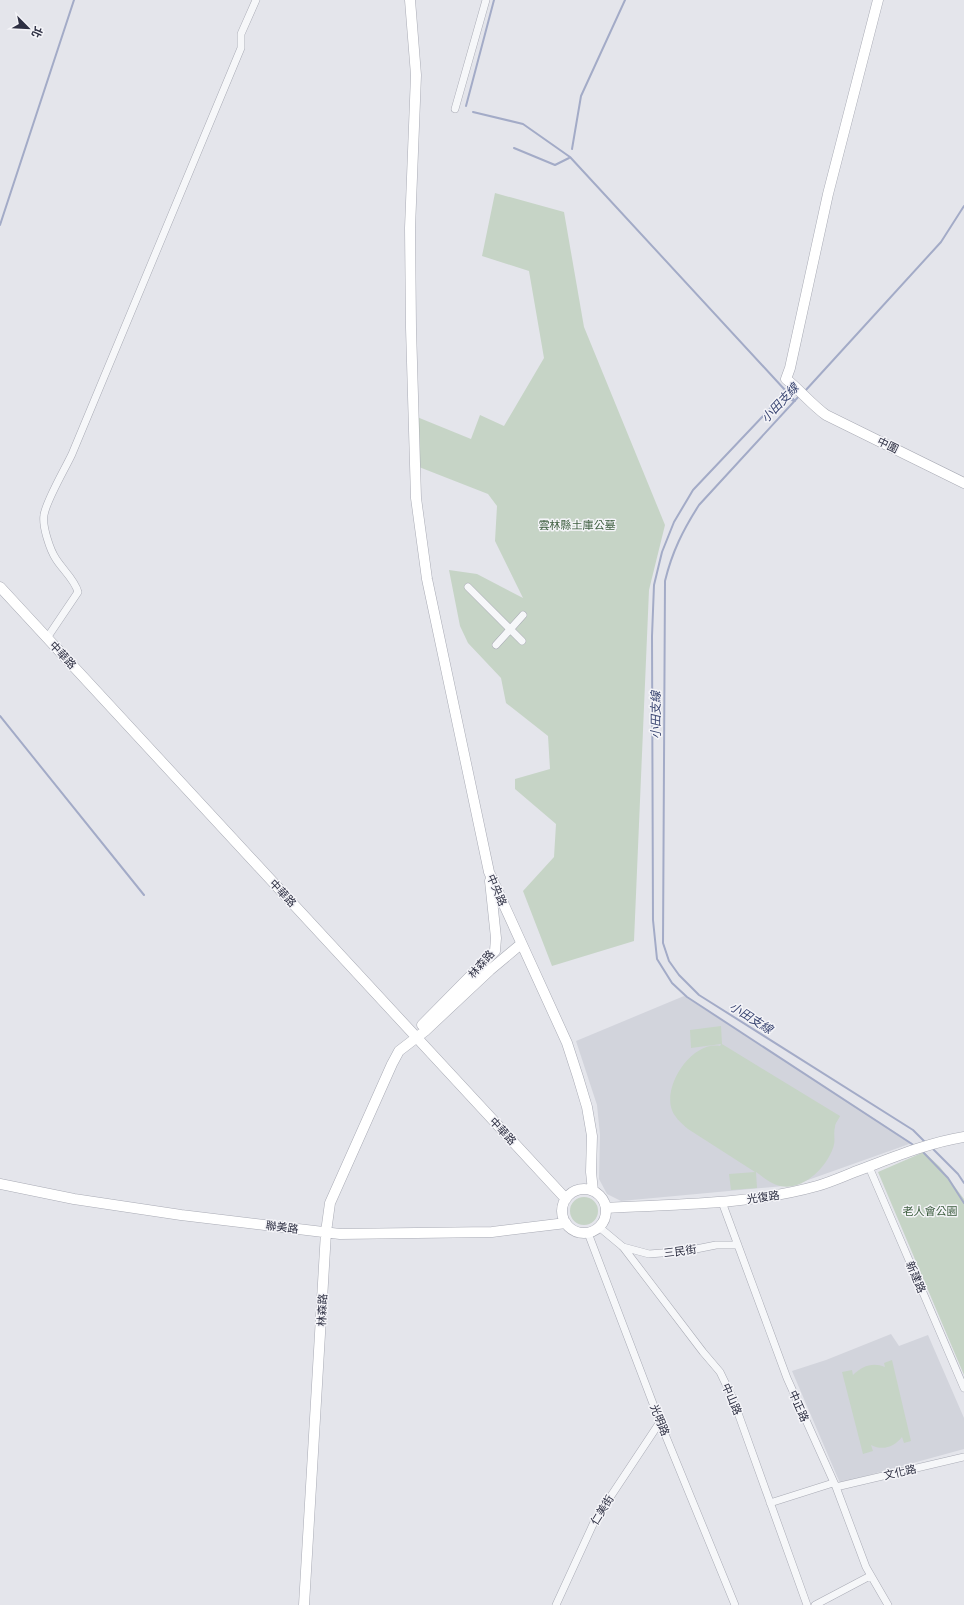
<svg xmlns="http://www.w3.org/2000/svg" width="964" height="1605" font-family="Ubuntu,'Noto Sans TC',sans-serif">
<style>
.built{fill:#d2d4dc}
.green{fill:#c6d4c6}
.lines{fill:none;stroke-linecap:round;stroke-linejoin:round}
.stream{stroke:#a3abc7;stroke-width:2}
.street-casing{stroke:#a9abb5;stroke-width:8}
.secondary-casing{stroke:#a9abb5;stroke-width:11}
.street{stroke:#f6f7f9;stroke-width:7}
.secondary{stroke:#fff;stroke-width:10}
.labels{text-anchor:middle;stroke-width:3;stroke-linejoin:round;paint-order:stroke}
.street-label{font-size:11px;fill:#2d2f42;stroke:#f4f4f8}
.park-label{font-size:11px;fill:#3b5c3d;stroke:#f4f4f8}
.water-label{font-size:12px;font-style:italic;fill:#3a4672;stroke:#f4f4f8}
</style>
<rect width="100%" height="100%" fill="#e4e5eb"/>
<path class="built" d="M684 996 767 1050 912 1143 794 1185 621 1201 607 1194 599 1179 600 1135 597 1105 576 1041Z
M891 1334 899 1346 928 1335 964 1418V1449L840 1483 792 1371 826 1360Z"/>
<path class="green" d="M495 193 564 212 584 327 665 525 649 590 634 941 552 966 523 891 554 857 556 824 515 789V779L550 769 548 736 506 703 501 678 468 643 460 626 449 570 477 574 523 598 495 541 497 506 488 494 419 467 417 417 471 439 480 415 504 426 544 358 529 271 482 256Z
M721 1026 722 1044 840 1116C839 1119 835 1123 835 1127 833 1134 836 1141 833 1148 826 1168 803 1191 780 1186 771 1184 763 1177 756 1172L757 1188 731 1190 729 1174 755 1172 688 1129C681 1123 673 1116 671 1107 665 1082 693 1041 720 1046L721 1044 691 1048 690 1030Z
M924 1152 940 1167 964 1199V1375L878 1172Z
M570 1211a14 14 0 1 1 28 0a14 14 0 1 1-28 0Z
M892 1360 911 1441 904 1443 902 1437C894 1447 883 1451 871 1445L873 1451 863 1454 842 1372 852 1370 853 1375C862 1366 873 1362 885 1367L884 1363Z"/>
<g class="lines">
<path class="stream" d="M466 106 494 0
M473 112 523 124 570 157 785 390
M514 148 555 165 569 158
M572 149 581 96 625 0
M0 225 74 0
M805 391 941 242 964 206
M800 395 699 505C683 530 672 552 665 581L663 943 669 961 679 975 699 995 913 1130 926 1143
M791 396 794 400
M781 397 693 490 674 522 662 552 654 585 652 636 653 920 657 959 672 983 687 997 915 1146
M788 399 795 401
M0 716 144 895
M931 1147 958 1174 964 1183
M922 1151 948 1178 964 1203"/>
<defs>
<path id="street" d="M455 109 486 0
M468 587 522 641
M47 638 78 592C75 580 63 570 56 559 50 550 42 526 44 515 46 501 65 469 72 454L241 48V34L256 0
M496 645 523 615
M869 1167 964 1388
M722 1202 787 1378 836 1487 866 1567 888 1605
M599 1227 623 1247 703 1352 720 1372 733 1399 807 1605
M588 1233 660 1422 735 1605
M623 1247 649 1254 686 1251 716 1245H738
M836 1487 964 1457
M770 1503 833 1483
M556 1605 595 1520 660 1422
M815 1605 870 1576"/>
<path id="secondary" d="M410 0 416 75 410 228 411 328 416 498 427 579 489 872 567 1043 578 1077 587 1107 592 1136 591 1172 593 1191
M878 0 828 194 790 368 786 379C800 390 811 404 826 415L964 483
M0 587 566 1199
M422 1025 495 951 496 938 490 881
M0 1184 74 1199 181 1215 340 1234 492 1232 566 1223
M562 1211a22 22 0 1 1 44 0a22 22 0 1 1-44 0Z
M606 1208C676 1204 749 1205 817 1186 831 1182 844 1176 857 1171 892 1158 927 1143 964 1137
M304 1605 326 1232 330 1203 392 1064 399 1051 425 1031 490 970 521 944"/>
</defs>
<use href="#street" class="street-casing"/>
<use href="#secondary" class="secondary-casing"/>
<use href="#street" class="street"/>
<use href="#secondary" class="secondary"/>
</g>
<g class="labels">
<g class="street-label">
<text transform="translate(888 445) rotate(26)" y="4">中圍</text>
<text transform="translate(63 655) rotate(47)" y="4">中華路</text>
<text transform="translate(497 890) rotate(67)" y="4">中央路</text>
<text transform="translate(283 893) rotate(47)" y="4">中華路</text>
<text transform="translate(481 964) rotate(-49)" y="4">林森路</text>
<text transform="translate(503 1131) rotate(47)" y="4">中華路</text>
<text transform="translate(763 1197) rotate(-8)" y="4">光復路</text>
<text transform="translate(282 1227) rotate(7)" y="4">聯美路</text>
<text transform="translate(680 1251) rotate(-7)" y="4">三民街</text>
<text transform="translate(916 1277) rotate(67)" y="4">新建路</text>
<text transform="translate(322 1310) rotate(-87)" y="4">林森路</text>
<text transform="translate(732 1399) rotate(67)" y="4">中山路</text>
<text transform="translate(799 1406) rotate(66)" y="4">中正路</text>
<text transform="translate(660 1420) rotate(68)" y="4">光明路</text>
<text transform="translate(900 1472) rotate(-13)" y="4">文化路</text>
<text transform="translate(602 1510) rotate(-58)" y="4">仁美街</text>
</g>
<g class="park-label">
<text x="577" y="529">雲林縣土庫公墓</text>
<text x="930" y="1215">老人會公園</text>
</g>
<g class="water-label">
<text transform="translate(780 403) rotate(-47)" y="4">小田支線</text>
<text transform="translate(656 715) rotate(-90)" y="4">小田支線</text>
<text transform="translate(751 1018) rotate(32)" y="4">小田支線</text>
</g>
</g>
<g transform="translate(28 28) rotate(114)" stroke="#f4f4f8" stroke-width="3" paint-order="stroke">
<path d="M0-3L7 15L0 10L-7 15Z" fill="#2d2f42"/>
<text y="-6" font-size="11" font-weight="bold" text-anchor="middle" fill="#2d2f42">北</text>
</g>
</svg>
